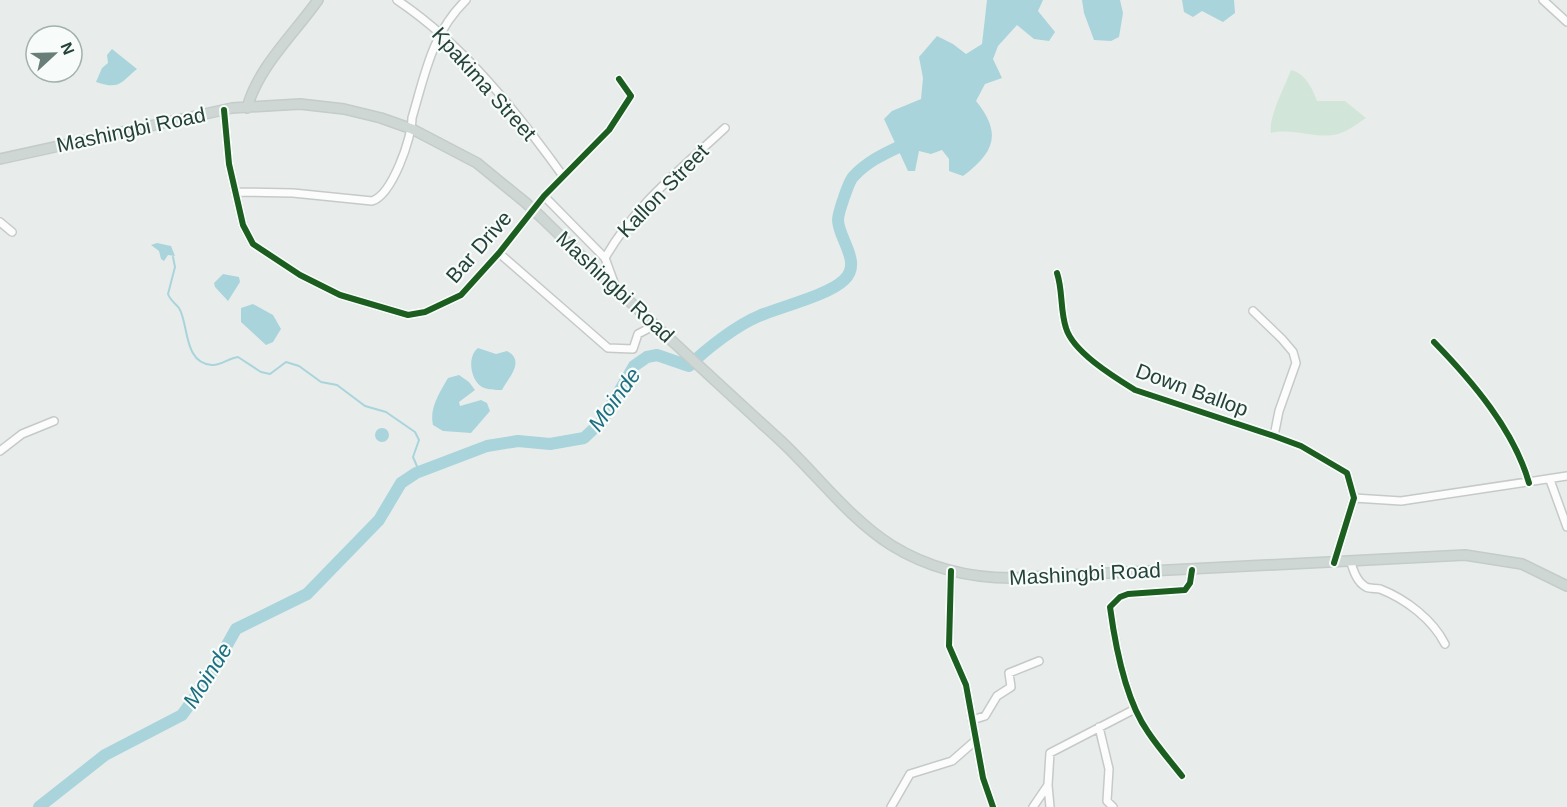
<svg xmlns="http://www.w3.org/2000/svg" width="1567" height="807" font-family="Helvetica,sans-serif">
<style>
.green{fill:#d1e6d8}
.water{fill:#a9d4db}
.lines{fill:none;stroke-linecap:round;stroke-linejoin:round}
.stream{stroke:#a9d4db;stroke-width:2}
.river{stroke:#a9d4db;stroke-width:12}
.minor-casing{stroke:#c5cac8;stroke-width:10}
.major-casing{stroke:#c3ccc9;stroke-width:12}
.minor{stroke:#fcfcfc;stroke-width:7}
.major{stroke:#cfd7d5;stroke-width:9}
.major-bridge-casing{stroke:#c3ccc9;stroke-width:12;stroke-linecap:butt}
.major-bridge{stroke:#cfd7d5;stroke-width:9}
.cycleway-casing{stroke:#f7fbf9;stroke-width:10}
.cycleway{stroke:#1b5e20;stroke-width:6}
.labels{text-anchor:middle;stroke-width:4.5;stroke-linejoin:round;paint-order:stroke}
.street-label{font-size:21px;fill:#24423a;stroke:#f7fbf9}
.water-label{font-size:22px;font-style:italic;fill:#1c6f80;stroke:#f7fbf9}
</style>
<rect width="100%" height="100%" fill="#e8edeb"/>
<path class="green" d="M1291 70C1305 73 1313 89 1317 101H1345L1366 118C1358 123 1350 130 1341 133 1319 141 1294 127 1271 133 1268 118 1285 86 1291 70Z"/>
<path class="water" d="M987 0H1043L1038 11 1055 32 1049 41 1034 39 1017 25 998 46 993 59 1002 78 985 84 976 101C1002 133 995 152 963 176L949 171V159L942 150 931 154 919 151 915 171H908L884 119 892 111 921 99 923 78 919 57 937 36 953 44 966 54 982 44Z
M1082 0H1120L1123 13 1119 37 1111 41 1094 40 1084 13Z
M1182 0H1234L1235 13 1223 22 1202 11 1193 17 1184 12Z
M112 49 137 69C120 83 120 90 96 82L102 68 108 63 107 55Z
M157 243 171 246 175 256 168 255 164 261 161 259 159 251 151 245Z
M223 274 239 277 240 282 228 301 215 287 214 283Z
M253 304 273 315 281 329 273 342 266 345 241 322V308Z
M478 348 496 354 507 351C526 361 508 378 502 390 496 390 488 390 482 387 470 380 467 356 478 348Z
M459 375 469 382 475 390 459 402 460 406 481 400 487 403 490 411 471 433 443 431 433 425C429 408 440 392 448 378Z
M375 435a7 7 0 1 1 14 0a7 7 0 1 1-14 0Z"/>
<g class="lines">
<path class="stream" d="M173 257 175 267 168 294C170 300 175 303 179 308 189 324 183 363 212 365 220 366 229 358 238 357L261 372 270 374 286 362 299 366 321 382 337 385 365 406 386 412 415 432 419 440 413 457 419 471"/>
<path class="river" d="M39 807 105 755 182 715 208 679 236 629 307 594 379 520 401 483 416 473 487 446 518 441 550 444 584 438 602 421 634 366 647 357 657 355 689 366C706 349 737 325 759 316 780 307 829 295 844 280 863 263 838 238 838 220 838 213 849 181 853 177 869 159 891 151 911 141"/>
<defs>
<path id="minor" d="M397 0C464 45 516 111 563 176
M1543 0 1567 22
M224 110 229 164 243 225 253 244 300 275 340 295 408 315 425 312 461 295 499 253 544 196 609 130 631 96 619 79
M235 192 293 193 372 201C392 195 412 138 412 118 425 74 432 33 466 0
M544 196 605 258 616 288
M0 222 12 232
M499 253 608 348 633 349 638 334 655 325
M605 258C635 205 681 169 725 128
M1057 273C1063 291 1060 310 1066 328 1073 352 1114 377 1135 390L1274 436 1301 446 1347 473 1354 498 1334 563
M1253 311 1282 339 1293 352 1296 363 1279 411 1274 436
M1434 342C1472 381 1514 430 1529 483
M0 451 22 434 54 421
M1550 480 1567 527
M1354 498 1401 501 1567 476
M1351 563C1354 572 1357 582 1366 587 1370 589 1376 588 1380 589 1406 599 1433 620 1445 644
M951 571 949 646 966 685 983 778 993 807
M972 720 985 716 997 696 1011 687 1009 673 1039 661
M1099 727 1109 769 1107 801 1113 807
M1182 776C1171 762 1158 747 1148 732 1126 701 1115 644 1110 607L1120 597 1128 594 1185 590 1190 583 1192 570
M1048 785 1050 807
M891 807 910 774 952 761 976 740
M1033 807 1048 785 1050 753 1135 709"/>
<path id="major" d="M247 108C258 67 294 34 318 0
M0 159 232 108 300 104 344 109 381 118 412 129 477 163 526 203
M542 218C620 294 701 368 782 442 818 476 849 518 891 545 928 568 969 578 1012 578L1465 555 1522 564 1567 586"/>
</defs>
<use href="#minor" class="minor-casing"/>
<use href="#major" class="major-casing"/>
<use href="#minor" class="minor"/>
<use href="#major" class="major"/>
<defs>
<path id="major-bridge" d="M526 203 542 218"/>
</defs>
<use href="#major-bridge" class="major-bridge-casing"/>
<use href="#major-bridge" class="major-bridge"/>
<defs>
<path id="cycleway" d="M224 110 229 164 243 225 253 244 300 275 340 295 408 315 425 312 461 295 499 253 544 196 609 130 631 96 619 79
M1057 273C1063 291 1060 310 1066 328 1073 352 1114 377 1135 390L1274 436 1301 446 1347 473 1354 498 1334 563
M1434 342C1472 381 1514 430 1529 483
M951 571 949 646 966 685 983 778 993 807
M1182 776C1171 762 1158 747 1148 732 1126 701 1115 644 1110 607L1120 597 1128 594 1185 590 1190 583 1192 570"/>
</defs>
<use href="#cycleway" class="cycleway-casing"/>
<use href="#cycleway" class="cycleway"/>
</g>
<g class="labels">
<g class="street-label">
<text transform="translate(484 84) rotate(48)" y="7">Kpakima Street</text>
<text transform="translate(131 130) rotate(-12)" y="7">Mashingbi Road</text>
<text transform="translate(663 191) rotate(-46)" y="7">Kallon Street</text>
<text transform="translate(479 247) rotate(-49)" y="7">Bar Drive</text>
<text transform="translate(615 287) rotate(43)" y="7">Mashingbi Road</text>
<text transform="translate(1192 390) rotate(20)" y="7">Down Ballop</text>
<text transform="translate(1085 574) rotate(-3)" y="7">Mashingbi Road</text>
</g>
<g class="water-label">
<text transform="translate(614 399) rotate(-54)" y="8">Moinde</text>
<text transform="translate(207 675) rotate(-58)" y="8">Moinde</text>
</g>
</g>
<g transform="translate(54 54) rotate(68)"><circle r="28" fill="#f7fbf9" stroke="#a3b1ad" stroke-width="1.5"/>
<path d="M0-4.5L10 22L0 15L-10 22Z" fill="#697e78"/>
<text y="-9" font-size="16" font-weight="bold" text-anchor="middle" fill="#24423a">N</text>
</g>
</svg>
